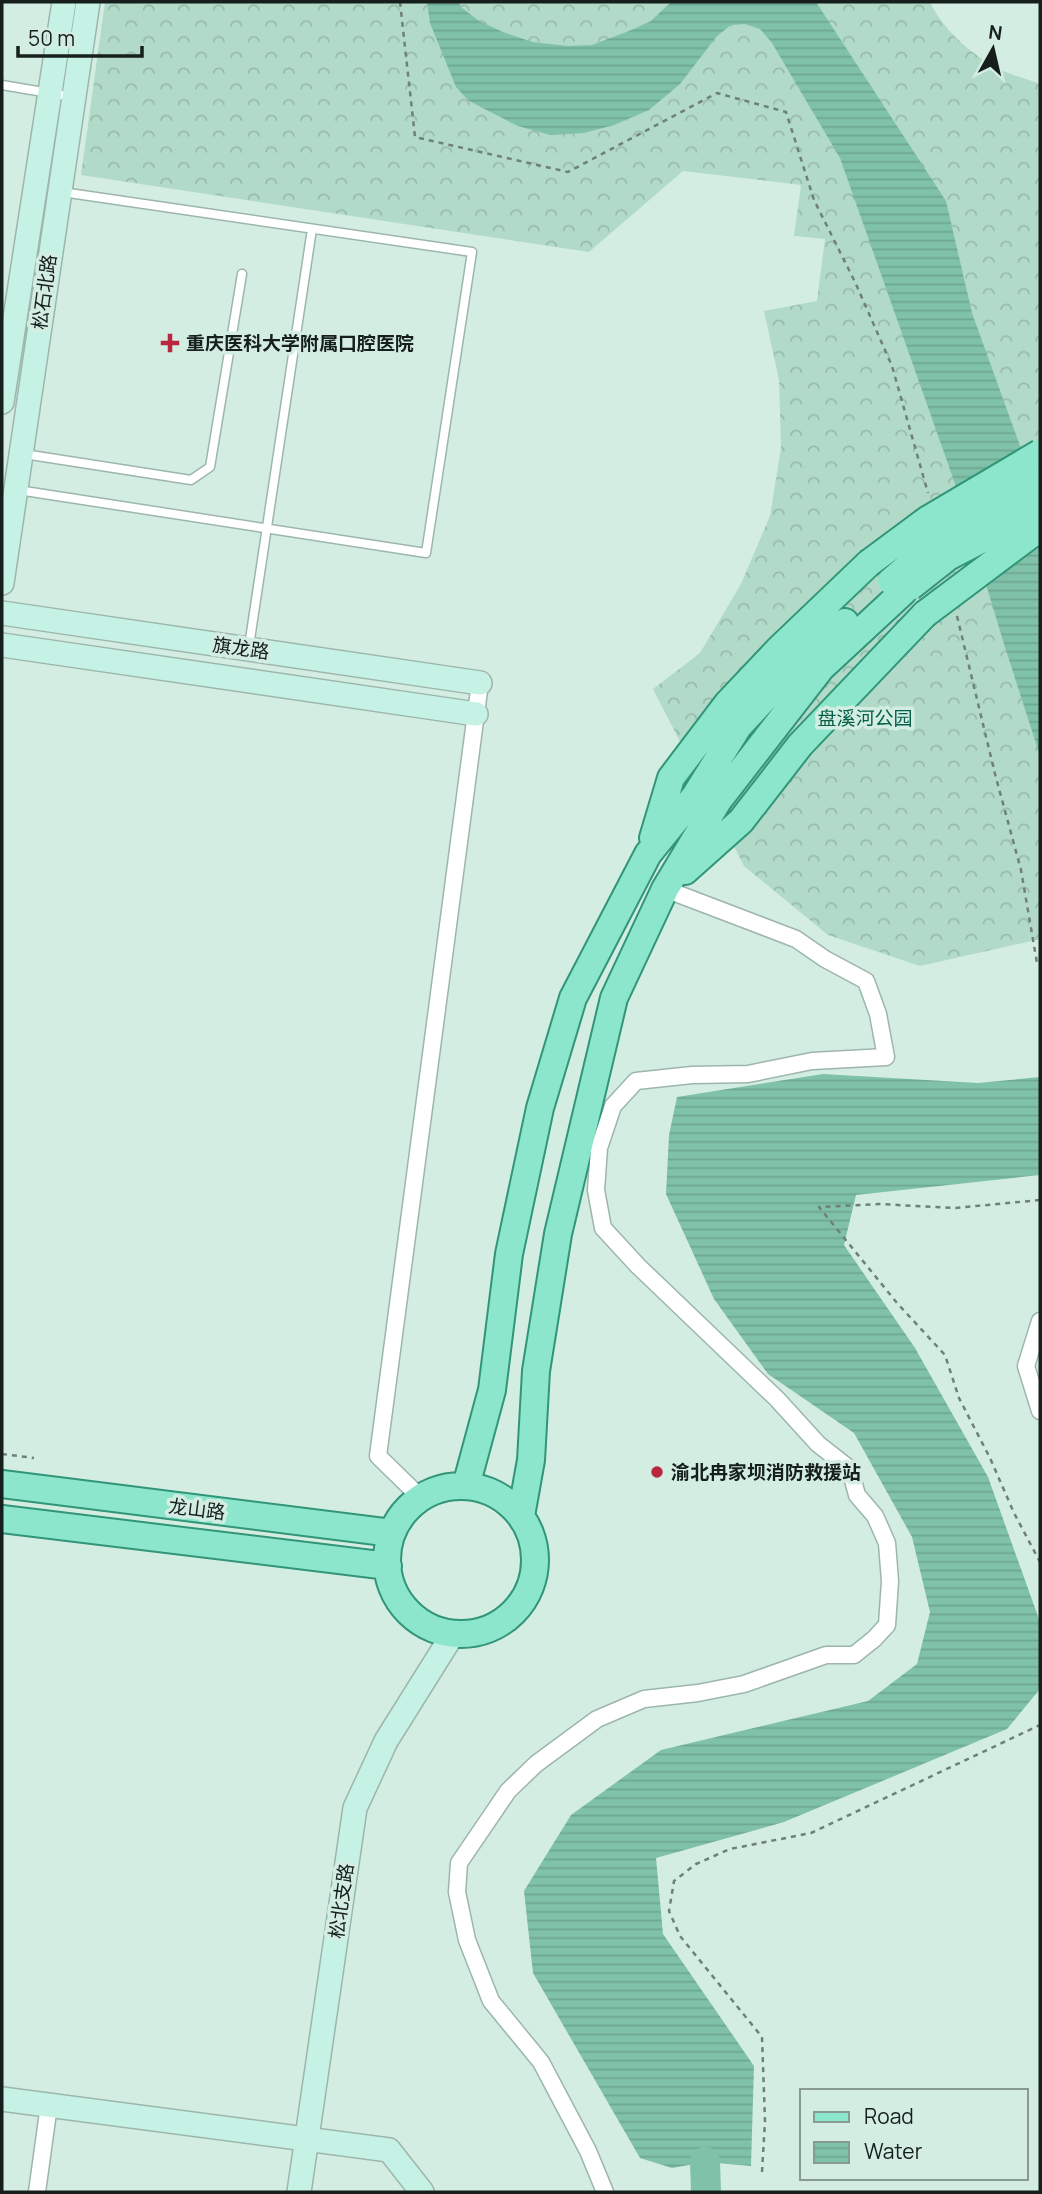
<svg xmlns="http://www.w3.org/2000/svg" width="1042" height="2194" font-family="Manrope,'Noto Sans SC',sans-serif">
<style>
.forest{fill:url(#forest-crowns)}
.water{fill:url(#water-rules)}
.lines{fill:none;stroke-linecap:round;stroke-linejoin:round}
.river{stroke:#80c2a9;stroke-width:30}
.lane-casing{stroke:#9db6ac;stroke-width:11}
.street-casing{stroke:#9db6ac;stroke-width:19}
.secondary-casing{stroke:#9db6ac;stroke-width:26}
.primary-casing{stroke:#319577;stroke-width:30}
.path{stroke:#6f8079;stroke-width:2.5;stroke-dasharray:5 5;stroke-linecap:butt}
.lane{stroke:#fff;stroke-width:8}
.street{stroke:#fff;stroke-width:16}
.secondary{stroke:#c6f2e5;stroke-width:23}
.primary{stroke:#8ce6cb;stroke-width:26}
.primary-bridge-casing{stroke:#319577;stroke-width:30;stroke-linecap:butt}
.primary-bridge{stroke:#8ce6cb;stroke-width:26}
.poi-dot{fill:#b8273d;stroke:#d3ede3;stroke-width:2.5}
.labels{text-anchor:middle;stroke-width:7;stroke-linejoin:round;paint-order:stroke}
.street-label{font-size:19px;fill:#161f1b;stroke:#d3ede3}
.poi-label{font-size:19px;font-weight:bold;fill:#161f1b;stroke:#d3ede3;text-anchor:start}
.park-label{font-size:19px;fill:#065f48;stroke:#d3ede3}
</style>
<defs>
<pattern id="forest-crowns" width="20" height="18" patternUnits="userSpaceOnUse" patternTransform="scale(1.75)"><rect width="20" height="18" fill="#b1dac9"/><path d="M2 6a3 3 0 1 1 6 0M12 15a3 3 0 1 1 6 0" fill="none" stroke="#98bbac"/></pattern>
<pattern id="water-rules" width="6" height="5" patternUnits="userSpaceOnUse" patternTransform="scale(1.75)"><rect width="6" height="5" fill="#80c2a9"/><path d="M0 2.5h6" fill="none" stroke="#6ea691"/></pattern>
</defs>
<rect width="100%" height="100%" fill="#d3ede3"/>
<path class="forest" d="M105 2H930C942 28 968 51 993 66 1007 74 1025 78 1040 84V939L920 966 828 935 744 866 653 689 700 653 741 584 770 516 781 448 779 380 764 311 817 301 825 239 794 236 801 185 683 171 589 252 81 175Z"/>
<path class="water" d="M427 2H459L461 7 479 21 503 32 532 42 568 46 592 45 629 31 651 21 671 2H816L946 201 972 313 1040 501V756L1004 644 959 495 840 158 772 43 760 29 745 24 731 25 717 36 680 84 649 110 614 125 584 133 550 135 518 126 469 101 456 87 430 23Z
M823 1074 978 1083 1040 1077V1175L856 1195 844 1245 915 1348 988 1477 1040 1622V1689L1007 1729 784 1822 656 1858 663 1934 754 2066 751 2166 705 2162 672 2168 640 2158 533 1973 524 1891 571 1815 661 1750 868 1701 917 1664 930 1612 912 1537 854 1433 768 1374 714 1299 666 1194 669 1135 677 1097Z"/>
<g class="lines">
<path class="river" d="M705 2162 706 2192"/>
<defs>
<path id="lane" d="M2 85 73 97
M24 454 191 480 210 467 242 274
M18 490 426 553 472 252 62 192
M249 646 312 229"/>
<path id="street" d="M1040 1321 1026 1366 1040 1411
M421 1498 378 1456 480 683
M37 2192 49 2105
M605 2192 588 2151 541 2062 491 2001 467 1940 457 1892 459 1863 508 1791 536 1764 597 1719 644 1699 698 1693 744 1684 826 1655H854L874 1639 887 1625 890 1581 887 1543 875 1516 857 1495 850 1469 818 1444 777 1399 638 1266 603 1228 596 1190 599 1148 613 1106 636 1081 692 1075 748 1074 812 1061 886 1057 878 1014 866 981 825 959 796 939 665 889"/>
<path id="secondary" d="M2 402 64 2
M2 583 88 2
M2 613 480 683
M2 645 476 714
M2 2099 389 2150 422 2192
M299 2192 355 1808 386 1741 453 1634"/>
<path id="primary" d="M653 838 671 778 727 704 779 649 869 563
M685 871 741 821 800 745 925 614
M2 1484 392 1533
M466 1486 492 1390 509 1254 540 1108 573 998 648 854 695 796 738 727 789 672 845 622
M387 1560a74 74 0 1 1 148 0a74 74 0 1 1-148 0Z
M521 1516 531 1460 536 1371 558 1234 614 998 665 889 718 801 821 668 903 592
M2 1519 388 1566"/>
</defs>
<use href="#lane" class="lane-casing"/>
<use href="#street" class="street-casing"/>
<use href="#secondary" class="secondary-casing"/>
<use href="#primary" class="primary-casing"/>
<path class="path" d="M400 2 415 137 568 172 717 93 786 112 814 200 855 282 892 366 928 493
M957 616 995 774 1021 870 1037 963
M1040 1200 955 1208 879 1204 819 1207 897 1303 945 1355 959 1398 990 1458 1014 1513 1040 1562
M2 1454 34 1458
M762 2172 765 2121 762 2037 680 1936 669 1911 674 1881 696 1864 730 1849 811 1833 1040 1725"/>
<use href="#lane" class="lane"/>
<use href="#street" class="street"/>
<use href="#secondary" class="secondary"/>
<use href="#primary" class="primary"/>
<defs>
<path id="primary-bridge" d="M869 563 927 520 1040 453
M891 581 942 537 1040 482
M910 587 948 557 1040 509
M925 614 1033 533 1040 530"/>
</defs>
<use href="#primary-bridge" class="primary-bridge-casing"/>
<use href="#primary-bridge" class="primary-bridge"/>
</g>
<g class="poi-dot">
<path d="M166.5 332.5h7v7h7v7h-7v7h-7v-7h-7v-7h7z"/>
<circle cx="657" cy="1472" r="7"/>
</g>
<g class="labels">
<g class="street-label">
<text transform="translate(44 292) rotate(-82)" y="7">松石北路</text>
<text transform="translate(241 648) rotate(8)" y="7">旗龙路</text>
<text transform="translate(197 1509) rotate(7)" y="7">龙山路</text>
<text transform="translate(341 1901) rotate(-82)" y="7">松北支路</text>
</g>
<g class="poi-label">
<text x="186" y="350">重庆医科大学附属口腔医院</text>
<text x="671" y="1479">渝北冉家坝消防救援站</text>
</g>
<g class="park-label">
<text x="865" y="725">盘溪河公园</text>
</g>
</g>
<rect width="1042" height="2194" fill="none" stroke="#161f1b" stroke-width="7"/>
<rect x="800" y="2089" width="228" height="91" fill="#d3ede3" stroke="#879b93" stroke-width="2"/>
<rect x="814" y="2112" width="35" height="10" fill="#8ce6cb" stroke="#879b93" stroke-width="2"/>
<text x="864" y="2124" font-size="21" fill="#161f1b">Road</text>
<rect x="814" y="2142" width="35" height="21" fill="url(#water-rules)" stroke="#879b93" stroke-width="2"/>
<text x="864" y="2159" font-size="21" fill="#161f1b">Water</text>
<g transform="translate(993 49) rotate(8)" stroke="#d3ede3" stroke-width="5" paint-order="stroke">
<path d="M0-5L12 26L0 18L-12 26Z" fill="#161f1b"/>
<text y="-10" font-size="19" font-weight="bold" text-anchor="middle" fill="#161f1b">N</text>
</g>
<path d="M18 46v10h124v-10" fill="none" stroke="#161f1b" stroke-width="3.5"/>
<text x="28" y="46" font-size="21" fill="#161f1b" stroke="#d3ede3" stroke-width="5" paint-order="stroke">50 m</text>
</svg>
